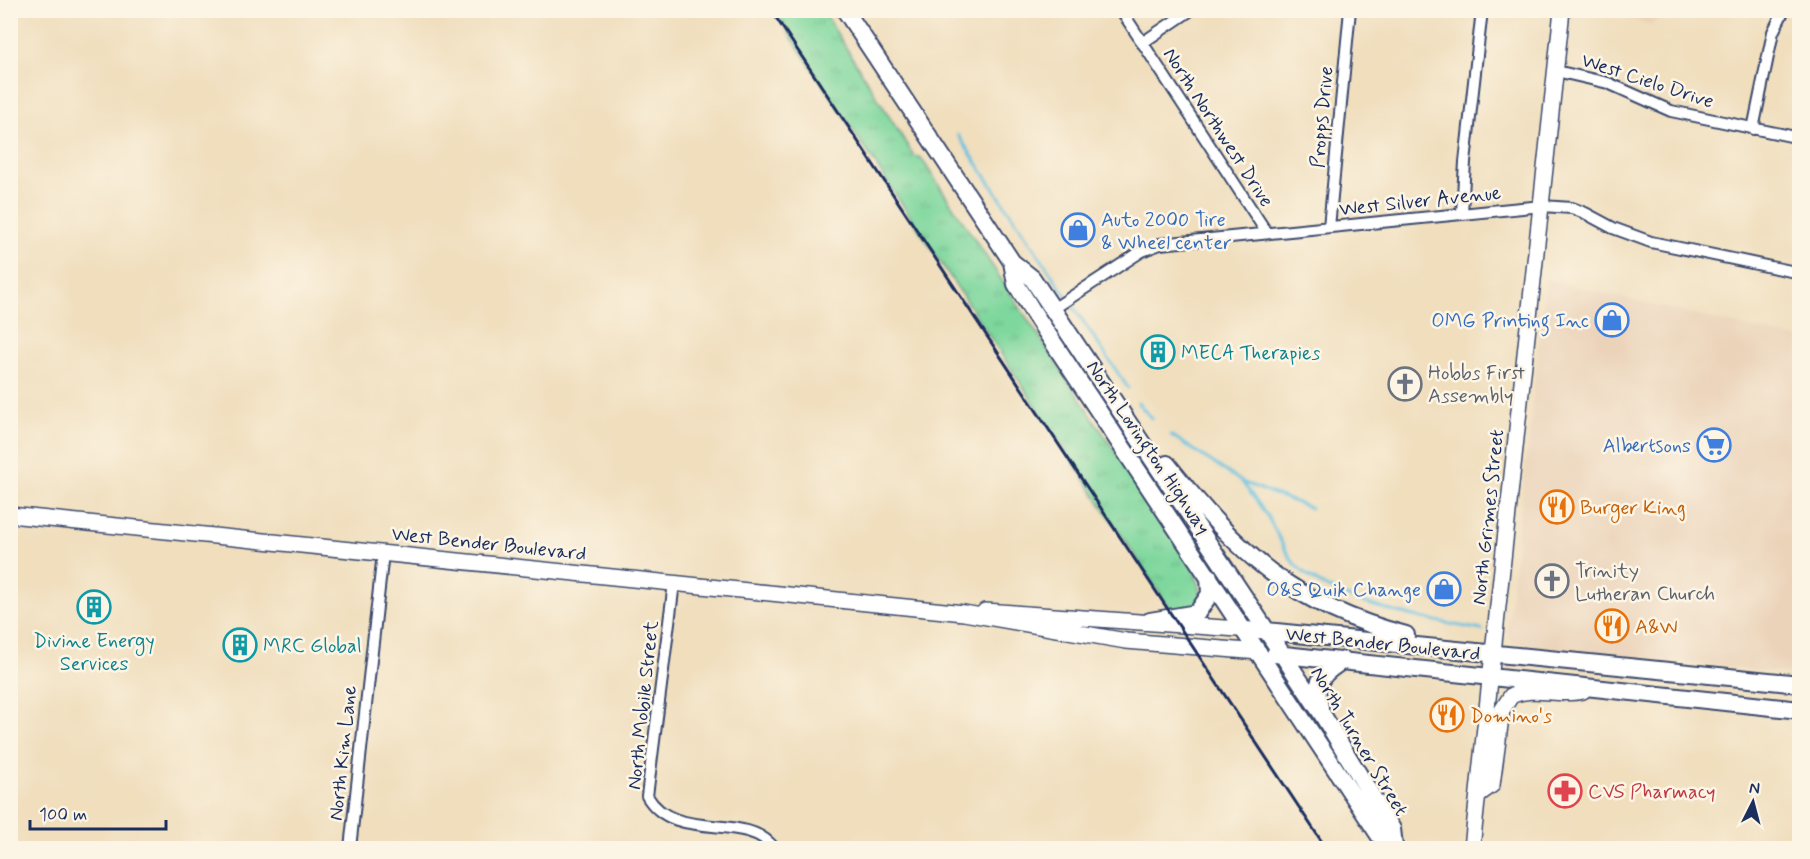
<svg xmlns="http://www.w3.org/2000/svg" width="1810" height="859" font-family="Mynerve,sans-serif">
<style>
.built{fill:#ebd3b9}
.park{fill:url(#park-tufts);stroke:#4c837e;stroke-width:1.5}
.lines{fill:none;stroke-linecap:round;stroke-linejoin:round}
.stream{stroke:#61bfdf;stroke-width:3}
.street-casing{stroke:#3b496c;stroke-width:14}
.secondary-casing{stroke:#3b496c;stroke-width:18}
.primary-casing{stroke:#3b496c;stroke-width:20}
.street{stroke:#fff;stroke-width:10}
.secondary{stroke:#fff;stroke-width:15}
.primary{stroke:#fff;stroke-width:16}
.rail{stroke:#1b2f5e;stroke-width:3}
.labels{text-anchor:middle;stroke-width:5;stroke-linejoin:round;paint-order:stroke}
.street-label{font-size:20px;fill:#1b2f5e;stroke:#fcf5e5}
.shop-label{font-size:20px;fill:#366cbe;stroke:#fcf5e5;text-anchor:end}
.culture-label{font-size:20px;fill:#0d838f;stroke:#fcf5e5;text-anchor:start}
.worship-label{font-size:20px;fill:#5b616d;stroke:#fcf5e5;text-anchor:start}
.food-label{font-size:20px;fill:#c56008;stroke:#fcf5e5;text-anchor:start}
.health-label{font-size:20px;fill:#be3a42;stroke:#fcf5e5;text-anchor:start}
</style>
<defs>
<pattern id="park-tufts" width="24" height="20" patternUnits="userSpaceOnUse" patternTransform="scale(1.5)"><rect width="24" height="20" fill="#7ed79d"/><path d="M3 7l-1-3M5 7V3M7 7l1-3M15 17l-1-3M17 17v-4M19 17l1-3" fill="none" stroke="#6cb98a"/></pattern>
</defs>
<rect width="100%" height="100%" fill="#fcf5e5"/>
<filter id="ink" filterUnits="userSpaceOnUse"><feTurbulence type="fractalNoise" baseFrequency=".0167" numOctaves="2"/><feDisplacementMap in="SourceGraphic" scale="12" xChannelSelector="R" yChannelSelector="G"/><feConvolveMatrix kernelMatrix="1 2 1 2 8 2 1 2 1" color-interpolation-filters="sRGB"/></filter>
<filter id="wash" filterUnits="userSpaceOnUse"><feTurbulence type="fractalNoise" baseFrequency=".008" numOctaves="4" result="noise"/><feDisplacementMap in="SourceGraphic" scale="24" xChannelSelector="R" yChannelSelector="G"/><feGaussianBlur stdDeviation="1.35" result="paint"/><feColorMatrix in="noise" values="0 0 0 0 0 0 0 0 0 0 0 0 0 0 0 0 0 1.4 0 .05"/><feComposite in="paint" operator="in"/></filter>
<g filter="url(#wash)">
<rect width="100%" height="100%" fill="#f0debd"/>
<path class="built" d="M1606 11H1668L1651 25Z
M1546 280 1799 339 1800 425 1796 444 1800 452 1799 675 1512 644 1507 632Z"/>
<path class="park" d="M774 11H823L914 156 921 158 1194 571C1200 585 1204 594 1197 608L1173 613Z"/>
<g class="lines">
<path class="stream" d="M958 135 1128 388
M1138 403 1151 418
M1171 435 1242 482 1311 508
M1242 482C1251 494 1261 506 1269 519 1277 533 1284 550 1294 563 1329 604 1430 620 1482 630"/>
</g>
</g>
<g filter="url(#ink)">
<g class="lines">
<defs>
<path id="street" d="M1121 10 1267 233
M1142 43 1191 10
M1556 71 1608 83 1671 111 1800 138
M1753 129 1773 32 1784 10
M1462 213 1465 162 1482 10
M1329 227 1350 10
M1053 309 1142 251 1160 244 1542 206 1572 208 1585 213 1613 228 1651 242 1800 273
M674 583 647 796C675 844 745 810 774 848
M350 848 383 553"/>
<path id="secondary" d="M10 515 964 613 1126 641 1259 652
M985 611 1266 631
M1478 795 1492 785 1502 710 1511 696C1533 685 1559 697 1583 691
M1472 848 1562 10"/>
<path id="primary" d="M845 10 1012 262 1032 278 1322 714 1392 829 1394 846
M1012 262 1016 284 1035 315 1379 835 1395 848
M1167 464C1238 553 1293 606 1406 635
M1150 621 1197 613 1210 594 1209 576
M1266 631 1800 684
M1275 654 1800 710
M1320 707C1312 682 1324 672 1344 660"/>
</defs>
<use href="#street" class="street-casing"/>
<use href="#secondary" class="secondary-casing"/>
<use href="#primary" class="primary-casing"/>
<use href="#street" class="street"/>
<use href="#secondary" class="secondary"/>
<use href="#primary" class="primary"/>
<path class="rail" d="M771 10 1326 848"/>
</g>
</g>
<defs>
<symbol id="shop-ring" viewBox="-11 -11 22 22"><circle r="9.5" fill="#fcf5e5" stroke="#3f7fe0" stroke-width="1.5"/><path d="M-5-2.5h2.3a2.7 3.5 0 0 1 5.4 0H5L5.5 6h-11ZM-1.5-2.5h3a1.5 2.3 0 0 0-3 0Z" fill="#3f7fe0"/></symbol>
<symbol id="building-ring" viewBox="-11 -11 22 22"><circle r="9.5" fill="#fcf5e5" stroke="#0f9aa8" stroke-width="1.5"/><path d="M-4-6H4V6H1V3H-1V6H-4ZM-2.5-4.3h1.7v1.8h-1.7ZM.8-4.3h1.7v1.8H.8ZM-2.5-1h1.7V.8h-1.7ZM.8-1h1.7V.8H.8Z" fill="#0f9aa8"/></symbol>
<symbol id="church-ring" viewBox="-11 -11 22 22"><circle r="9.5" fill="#fcf5e5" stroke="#6b7280" stroke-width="1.5"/><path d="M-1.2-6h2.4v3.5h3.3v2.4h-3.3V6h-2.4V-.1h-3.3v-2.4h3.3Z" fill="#6b7280"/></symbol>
<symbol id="supermarket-ring" viewBox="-11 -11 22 22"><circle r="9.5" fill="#fcf5e5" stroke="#3f7fe0" stroke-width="1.5"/><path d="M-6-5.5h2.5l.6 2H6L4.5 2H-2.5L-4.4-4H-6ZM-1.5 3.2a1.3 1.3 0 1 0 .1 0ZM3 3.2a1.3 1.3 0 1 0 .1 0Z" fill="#3f7fe0"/></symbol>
<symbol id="restaurant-ring" viewBox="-11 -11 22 22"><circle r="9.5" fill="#fcf5e5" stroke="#e8710a" stroke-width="1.5"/><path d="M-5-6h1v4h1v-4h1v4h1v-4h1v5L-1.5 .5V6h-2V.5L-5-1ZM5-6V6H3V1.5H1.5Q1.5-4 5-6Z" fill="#e8710a"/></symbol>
<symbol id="pharmacy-ring" viewBox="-11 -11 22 22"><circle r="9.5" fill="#fcf5e5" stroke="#e0444e" stroke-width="1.5"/><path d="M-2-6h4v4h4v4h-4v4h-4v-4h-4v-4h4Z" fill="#e0444e"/></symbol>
</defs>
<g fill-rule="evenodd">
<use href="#shop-ring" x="1059" y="211" width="38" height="38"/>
<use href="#shop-ring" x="1593" y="301" width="38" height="38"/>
<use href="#building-ring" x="1139" y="333" width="38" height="38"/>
<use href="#church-ring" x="1386" y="365" width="38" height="38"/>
<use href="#supermarket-ring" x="1695" y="426" width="38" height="38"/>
<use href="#restaurant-ring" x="1538" y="488" width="38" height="38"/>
<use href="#church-ring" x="1533" y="562" width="38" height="38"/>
<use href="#shop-ring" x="1425" y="570" width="38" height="38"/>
<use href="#building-ring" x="75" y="588" width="38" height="38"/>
<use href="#restaurant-ring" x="1593" y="607" width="38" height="38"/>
<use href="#building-ring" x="221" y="626" width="38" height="38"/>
<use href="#restaurant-ring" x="1428" y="696" width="38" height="38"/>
<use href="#pharmacy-ring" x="1546" y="772" width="38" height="38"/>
</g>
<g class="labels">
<g class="street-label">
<text transform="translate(1648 80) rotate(18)" y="7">West Cielo Drive</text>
<text transform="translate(1321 117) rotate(-85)" y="7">Propps Drive</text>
<text transform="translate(1219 127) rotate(57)" y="7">North Northwest Drive</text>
<text transform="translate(1420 200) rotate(-6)" y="7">West Silver Avenue</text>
<text transform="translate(1149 447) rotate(56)" y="7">North Lovington Highway</text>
<text transform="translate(1487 517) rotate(-84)" y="7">North Grimes Street</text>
<text transform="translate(489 543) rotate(6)" y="7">West Bender Boulevard</text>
<text transform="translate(1383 643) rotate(6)" y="7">West Bender Boulevard</text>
<text transform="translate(642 705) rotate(-84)" y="7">North Mobile Street</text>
<text transform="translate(1360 741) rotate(59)" y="7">North Turner Street</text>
<text transform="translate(342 753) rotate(-84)" y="7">North Kim Lane</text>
</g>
<g class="shop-label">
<text x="1101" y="226" text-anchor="start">Auto 2000 Tire<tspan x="1101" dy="23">&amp; Wheel center</tspan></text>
<text x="1589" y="327">OMG Printing Inc</text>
<text x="1691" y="452">Albertsons</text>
<text x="1421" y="596">O&amp;S Quik Change</text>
</g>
<g class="culture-label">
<text x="1181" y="359">MECA Therapies</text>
<text x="94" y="647" text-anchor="middle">Divine Energy<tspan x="94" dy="23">Services</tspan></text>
<text x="263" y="652">MRC Global</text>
</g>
<g class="worship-label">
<text x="1428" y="379">Hobbs First<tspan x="1428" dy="23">Assembly</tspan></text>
<text x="1575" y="577">Trinity<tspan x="1575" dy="23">Lutheran Church</tspan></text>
</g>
<g class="food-label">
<text x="1580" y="514">Burger King</text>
<text x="1635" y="633">A&amp;W</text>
<text x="1470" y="722">Domino's</text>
</g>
<g class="health-label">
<text x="1588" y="798">CVS Pharmacy</text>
</g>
</g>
<rect width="1810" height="859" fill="none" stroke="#fcf5e5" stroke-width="36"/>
<g transform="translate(1753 802) rotate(6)" stroke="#fcf5e5" stroke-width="4.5" paint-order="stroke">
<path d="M0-4.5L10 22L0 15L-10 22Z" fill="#1b2f5e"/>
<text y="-9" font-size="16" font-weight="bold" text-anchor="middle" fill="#1b2f5e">N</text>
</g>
<path d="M30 820v9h136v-9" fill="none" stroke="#1b2f5e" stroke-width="3"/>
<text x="39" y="820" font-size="18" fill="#1b2f5e" stroke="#fcf5e5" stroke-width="4.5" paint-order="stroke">100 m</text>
</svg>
